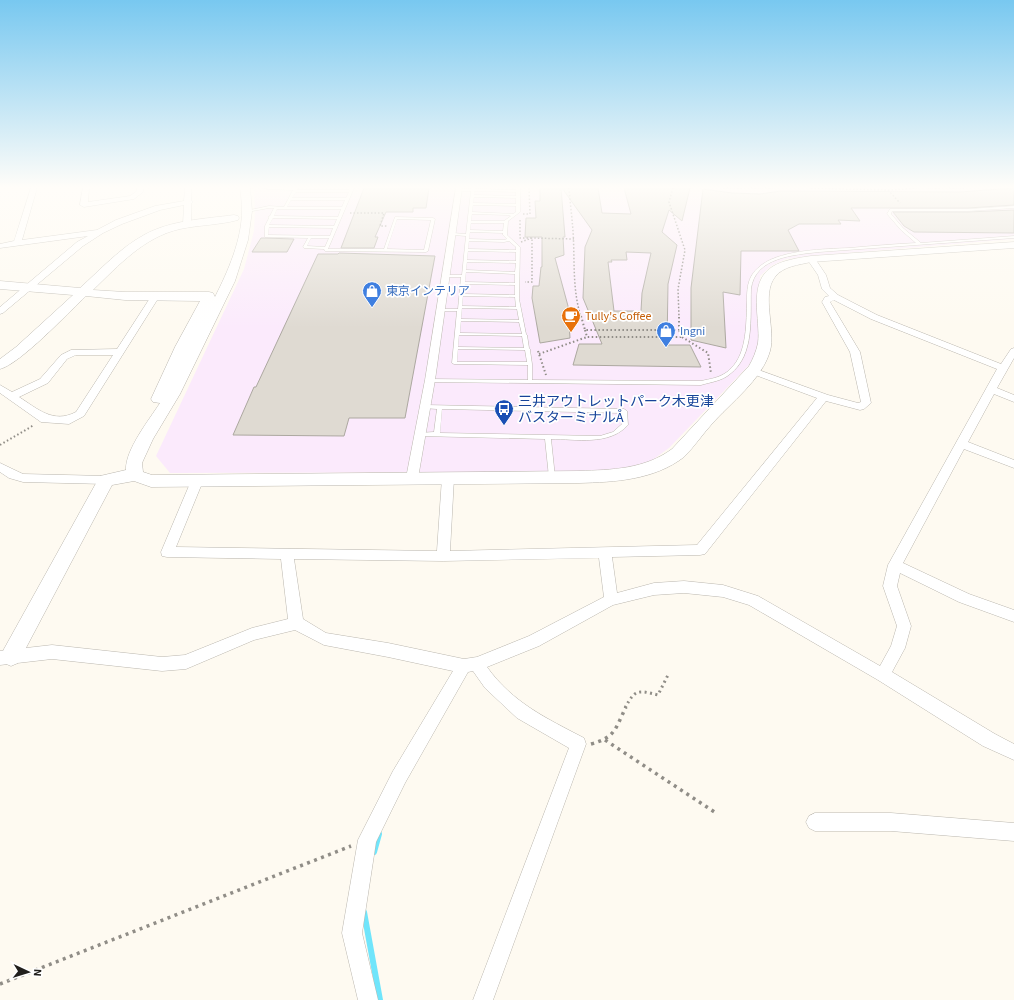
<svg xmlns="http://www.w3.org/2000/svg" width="1014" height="1000" font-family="'Source Sans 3','Noto Sans JP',sans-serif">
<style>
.commercial{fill:#fbeafc}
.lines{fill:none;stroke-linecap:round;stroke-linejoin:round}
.stream{stroke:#70e5fb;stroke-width:6}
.building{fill:#dfdad2;stroke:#aca8a0;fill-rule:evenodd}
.lane-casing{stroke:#bbb7af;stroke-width:1}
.street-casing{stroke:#bbb7af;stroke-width:1}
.secondary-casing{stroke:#bbb7af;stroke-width:1}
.path-far3{stroke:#908d87;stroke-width:1.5;stroke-dasharray:1.5 2;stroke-linecap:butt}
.path-far2{stroke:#908d87;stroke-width:2;stroke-dasharray:1.5 2.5;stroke-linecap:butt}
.path-far1{stroke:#908d87;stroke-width:3;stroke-dasharray:2 3.5;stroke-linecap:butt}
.path{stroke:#908d87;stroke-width:3.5;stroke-dasharray:3 4.5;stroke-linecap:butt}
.lane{fill:#fff;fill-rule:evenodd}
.street{fill:#fff;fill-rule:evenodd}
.secondary{fill:#fff;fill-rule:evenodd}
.labels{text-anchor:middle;stroke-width:3.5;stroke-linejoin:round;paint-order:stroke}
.far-shop-label{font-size:12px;fill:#366cbe;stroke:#fff;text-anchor:start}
.far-food-label{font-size:12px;fill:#c56008;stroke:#fff;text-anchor:start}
.transit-label{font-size:14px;fill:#164399;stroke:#fff;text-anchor:start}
</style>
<rect width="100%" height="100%" fill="#fefaf1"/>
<path class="commercial" d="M254 188H1014V239L810 256 786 259 771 266 760 276 758 310 760 348 749 365 669 448 651 461 623 469 577 472 170 473 156 456 244 269 254 231 255 212Z"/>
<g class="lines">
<path class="stream" d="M374 852 379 834
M364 912 380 1000"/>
</g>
<path class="building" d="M364 188H429L426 208H413V212H386L375 237H378L374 248H341Z
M540 188H561L565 237H563L564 255 555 258 568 306 570 338 540 343 532 298 533 286H539L541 267H542V237H525L526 218H536L535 201H540Z
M562 188H598L602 213 631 214 624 188H690L682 221 669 210 662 232 677 245 668 284 667 345H690L701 367 573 365 579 344H602L583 298 585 247 592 230ZM626 252 651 253 642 293 641 311H638L635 321 634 311H614L608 262H612L611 260H627Z
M1014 188V205L968 208H851L860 221 838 220 841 224H799L788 230 799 251H741L740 295 723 292 726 348 691 340V288L703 189 732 193 760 194 781 191 960 192Z
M1014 210V233L914 232 904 226 893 212H968Z
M261 238H265L294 239 287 252H252Z
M339 253 435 256 405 418H349L344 436 233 435 254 387H256L318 254H338Z"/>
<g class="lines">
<defs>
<path id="lane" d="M265 188H298L297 190H349L350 188H354L328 249H384L395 217 433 218 435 219 428 251 426 252 326 251H325L324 249 304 248 303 247 308 238 265 237V226L269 218 268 217 270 216 274 208H269L247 212 245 211 269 206 284 207 293 190 267 189ZM296 192H349L346 198H292ZM291 200H345L342 207H287ZM277 209H341L338 217 274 216ZM273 218 337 219 334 226 269 225ZM397 219 431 220 424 250 387 249ZM269 227 333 228 330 236 268 235ZM311 238H329L325 247 307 246Z
M471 188H475V189L516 190V188H520V212L508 221 507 235 520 247 519 299 526 334 527 335 529 348 530 349V350L532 364V380L701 381C710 379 719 378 727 372 747 357 746 327 747 304 747 287 747 275 763 264 783 250 825 249 849 248 872 246 894 244 916 243L901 230 888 215 887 214 890 209H968L1014 206V208L968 211H892L891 214 903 228 921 243 1014 236V238L819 252C794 255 755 257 751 289 750 317 755 355 730 374 722 381 711 382 701 385L430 382 428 380V379L528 380V365L454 364 452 363 457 311H441L439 310 441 309H458L461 277H446L444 276 446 275H462L466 236 453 235 451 234 453 233 466 234 471 191H459L457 190 459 189H471ZM474 191 516 192V196L474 195ZM474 197 516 198V204L473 203ZM473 205 516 206V212L513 214 472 212ZM472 214 508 215 511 216 504 221H471ZM471 223H504L503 231 470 230ZM470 232 503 233V235L507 239 504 240 469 239ZM469 241 504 242 509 241 516 247V250L468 249ZM468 251 516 252V261L467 260ZM467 262 516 263 515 272 466 270ZM466 272 515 274V283L465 282ZM465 284 515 285V295L464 294ZM463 296 515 297 516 307 462 306ZM462 308 517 309 519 320 461 319ZM461 321 519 322 522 334 460 333ZM459 335 522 336 524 348 458 347ZM458 349 525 350 527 362H457Z
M425 405 624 409 627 411 628 425C609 446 576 439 551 439L555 477 552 479 549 477 545 439 420 436 417 434 418 433 434 432 437 409 423 408 422 407 423 406ZM442 409 621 413 622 424 613 432 600 436 440 433Z"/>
<path id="street" d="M31 188H37L22 240 97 230 116 220 155 206 184 201 185 188H191V200L193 202 191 204V224L187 226 183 224 184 205 160 210 122 224 103 233 83 246 3 313 0 314V307L77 242 88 236 0 248V244L14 241Z
M83 188H89L88 202 130 196 137 191V188H143V192L134 199 84 207 80 205Z
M456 188H462L435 380 418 478 416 481 412 482 408 481 406 478 425 380Z
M808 257H814L826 275 830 288 838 295 877 315 1001 364 1011 349 1014 348V358L997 388 1014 395V402L994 394 968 442 1014 460V468L964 449 903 563 969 594 1014 610V622L959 602 900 573 897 586 911 626 905 648 892 672 995 734 1014 744V760L983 746 878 680 749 605 723 597 684 593 654 595 613 605 539 646 487 667C513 703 546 718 584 738L586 744 493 1000H473L569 748 517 718 485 688 473 671 468 672 405 783 376 842 362 933 378 1000H358L342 933 358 840 393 771 453 671 388 657 324 645 295 630 254 640 186 669 162 671 52 659 0 665V651L52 645 162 657 185 655 252 628 288 619 281 559 167 557 162 556 161 552 191 481 193 478 197 477 201 478 203 481 176 547 437 551 442 478 444 475 448 474 452 475 454 478 450 551 697 545 817 398 750 373 748 371 750 369H756L828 395 858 403 861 402 850 352 822 302 825 297 829 296 822 289 818 275 807 259ZM834 300 871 319 997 369 888 565 883 586 897 626 891 646 880 666 758 596 723 585 684 581 654 583 617 593 612 557 700 555 705 554 826 401 860 410 864 409 871 403 860 352 830 302ZM599 558 604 597 529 636 477 657 464 659 388 643 326 633 303 619 294 559 443 561Z
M155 294 159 297 84 416 69 424 41 422 0 393V385L12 392 40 379 61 355 71 350 117 349 152 295ZM76 355H113L76 412C53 424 38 409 19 397L48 383 67 359Z
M0 463 23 474 106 476 110 477 112 480 110 483 106 484 23 482 9 478 0 472Z
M815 813H891L1014 823V841L891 831H815L809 828 806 822 809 816Z"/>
<path id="secondary" d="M240 188H250L252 211 248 240 235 281 180 394 153 439 142 463 143 472 152 475 579 471C612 470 645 469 672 449L749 366C753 359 756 352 758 343 761 320 747 283 772 267 783 260 798 258 811 256L1014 242V248L811 262C799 265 783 266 775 277 761 295 776 330 770 351 762 380 730 403 711 425 702 435 694 447 684 457 654 480 615 482 579 483L151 487 134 481 112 485 18 663 11 666 4 663 1 656 4 649 100 476 126 470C125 450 149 420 160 403L153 402 151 399 175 347 200 301 125 300 86 296C68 313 20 364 0 369V359L16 347 73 295 0 289V281L80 288C100 270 120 248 144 235 171 220 204 219 234 215L238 216 239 218 238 220C219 225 199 225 180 229 144 237 119 265 93 290L125 292H209L213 293 215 297C228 271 242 240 242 210 242 203 241 195 240 188Z"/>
</defs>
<use href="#lane" class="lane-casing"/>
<use href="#street" class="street-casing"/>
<use href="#secondary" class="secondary-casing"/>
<path class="path-far3" d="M569 188C570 202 572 217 573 231 575 260 572 289 581 317
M673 188 669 202 685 250 678 289 679 317
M723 188H773
M811 188 888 190 917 188
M928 188H964
M888 190 900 203
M350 213H384L380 226H387
M523 214H530L529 188
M520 220V238H532V282H525
M521 242 532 238 574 239"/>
<path class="path-far2" d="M581 316 585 330H679V316
M585 330 587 337H682L679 330
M682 337 708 353 711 373
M538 351 546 375
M539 354 587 337
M0 445 34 425"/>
<path class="path-far1" d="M625 708C635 689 638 690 658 695L669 673"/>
<path class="path" d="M605 740 716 813
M591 744C616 737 615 729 626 707
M0 984 351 846"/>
<use href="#lane" class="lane"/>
<use href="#street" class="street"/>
<use href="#secondary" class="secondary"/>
</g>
<linearGradient id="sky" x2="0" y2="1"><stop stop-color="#78c8f0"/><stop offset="0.57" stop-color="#fffdf9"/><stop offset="1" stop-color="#fffdf9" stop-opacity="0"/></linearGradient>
<rect width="1014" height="328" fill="url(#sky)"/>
<defs>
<symbol id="shop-pin" viewBox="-11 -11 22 30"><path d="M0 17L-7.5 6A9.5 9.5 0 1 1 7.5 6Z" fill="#3f7fe0" stroke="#fff"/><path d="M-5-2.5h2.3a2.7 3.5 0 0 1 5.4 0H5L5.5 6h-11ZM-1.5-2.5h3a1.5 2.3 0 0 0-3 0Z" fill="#fff"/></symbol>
<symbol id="cafe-pin" viewBox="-11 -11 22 30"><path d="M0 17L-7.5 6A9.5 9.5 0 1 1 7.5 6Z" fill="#e8710a" stroke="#fff"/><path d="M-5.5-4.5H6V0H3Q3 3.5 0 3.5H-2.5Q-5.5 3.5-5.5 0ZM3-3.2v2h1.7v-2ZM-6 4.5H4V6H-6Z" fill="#fff"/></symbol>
<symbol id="bus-pin" viewBox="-11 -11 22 30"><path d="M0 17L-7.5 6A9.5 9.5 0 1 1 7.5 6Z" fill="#1a4fb4" stroke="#fff"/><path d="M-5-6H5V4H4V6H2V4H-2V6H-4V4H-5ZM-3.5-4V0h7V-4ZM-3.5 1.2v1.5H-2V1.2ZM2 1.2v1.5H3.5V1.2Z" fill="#fff"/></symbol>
</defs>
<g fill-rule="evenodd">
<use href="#shop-pin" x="361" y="280" width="22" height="30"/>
<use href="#cafe-pin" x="560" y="305" width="22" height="30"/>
<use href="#shop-pin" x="655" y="320" width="22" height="30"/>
<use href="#bus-pin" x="493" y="398" width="22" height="30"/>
</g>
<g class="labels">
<g class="far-shop-label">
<text x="386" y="295">東京インテリア</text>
<text x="680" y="335">Ingni</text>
</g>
<g class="far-food-label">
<text x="585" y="320">Tully's Coffee</text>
</g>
<g class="transit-label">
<text x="518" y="406">三井アウトレットパーク木更津<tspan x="518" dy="16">バスターミナルÅ</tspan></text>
</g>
</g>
<g transform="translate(28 972) rotate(94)" stroke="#ffffff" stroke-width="3" paint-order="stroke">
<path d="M0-3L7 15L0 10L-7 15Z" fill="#211f1c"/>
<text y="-6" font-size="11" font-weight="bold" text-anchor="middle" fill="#211f1c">N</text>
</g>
</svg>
